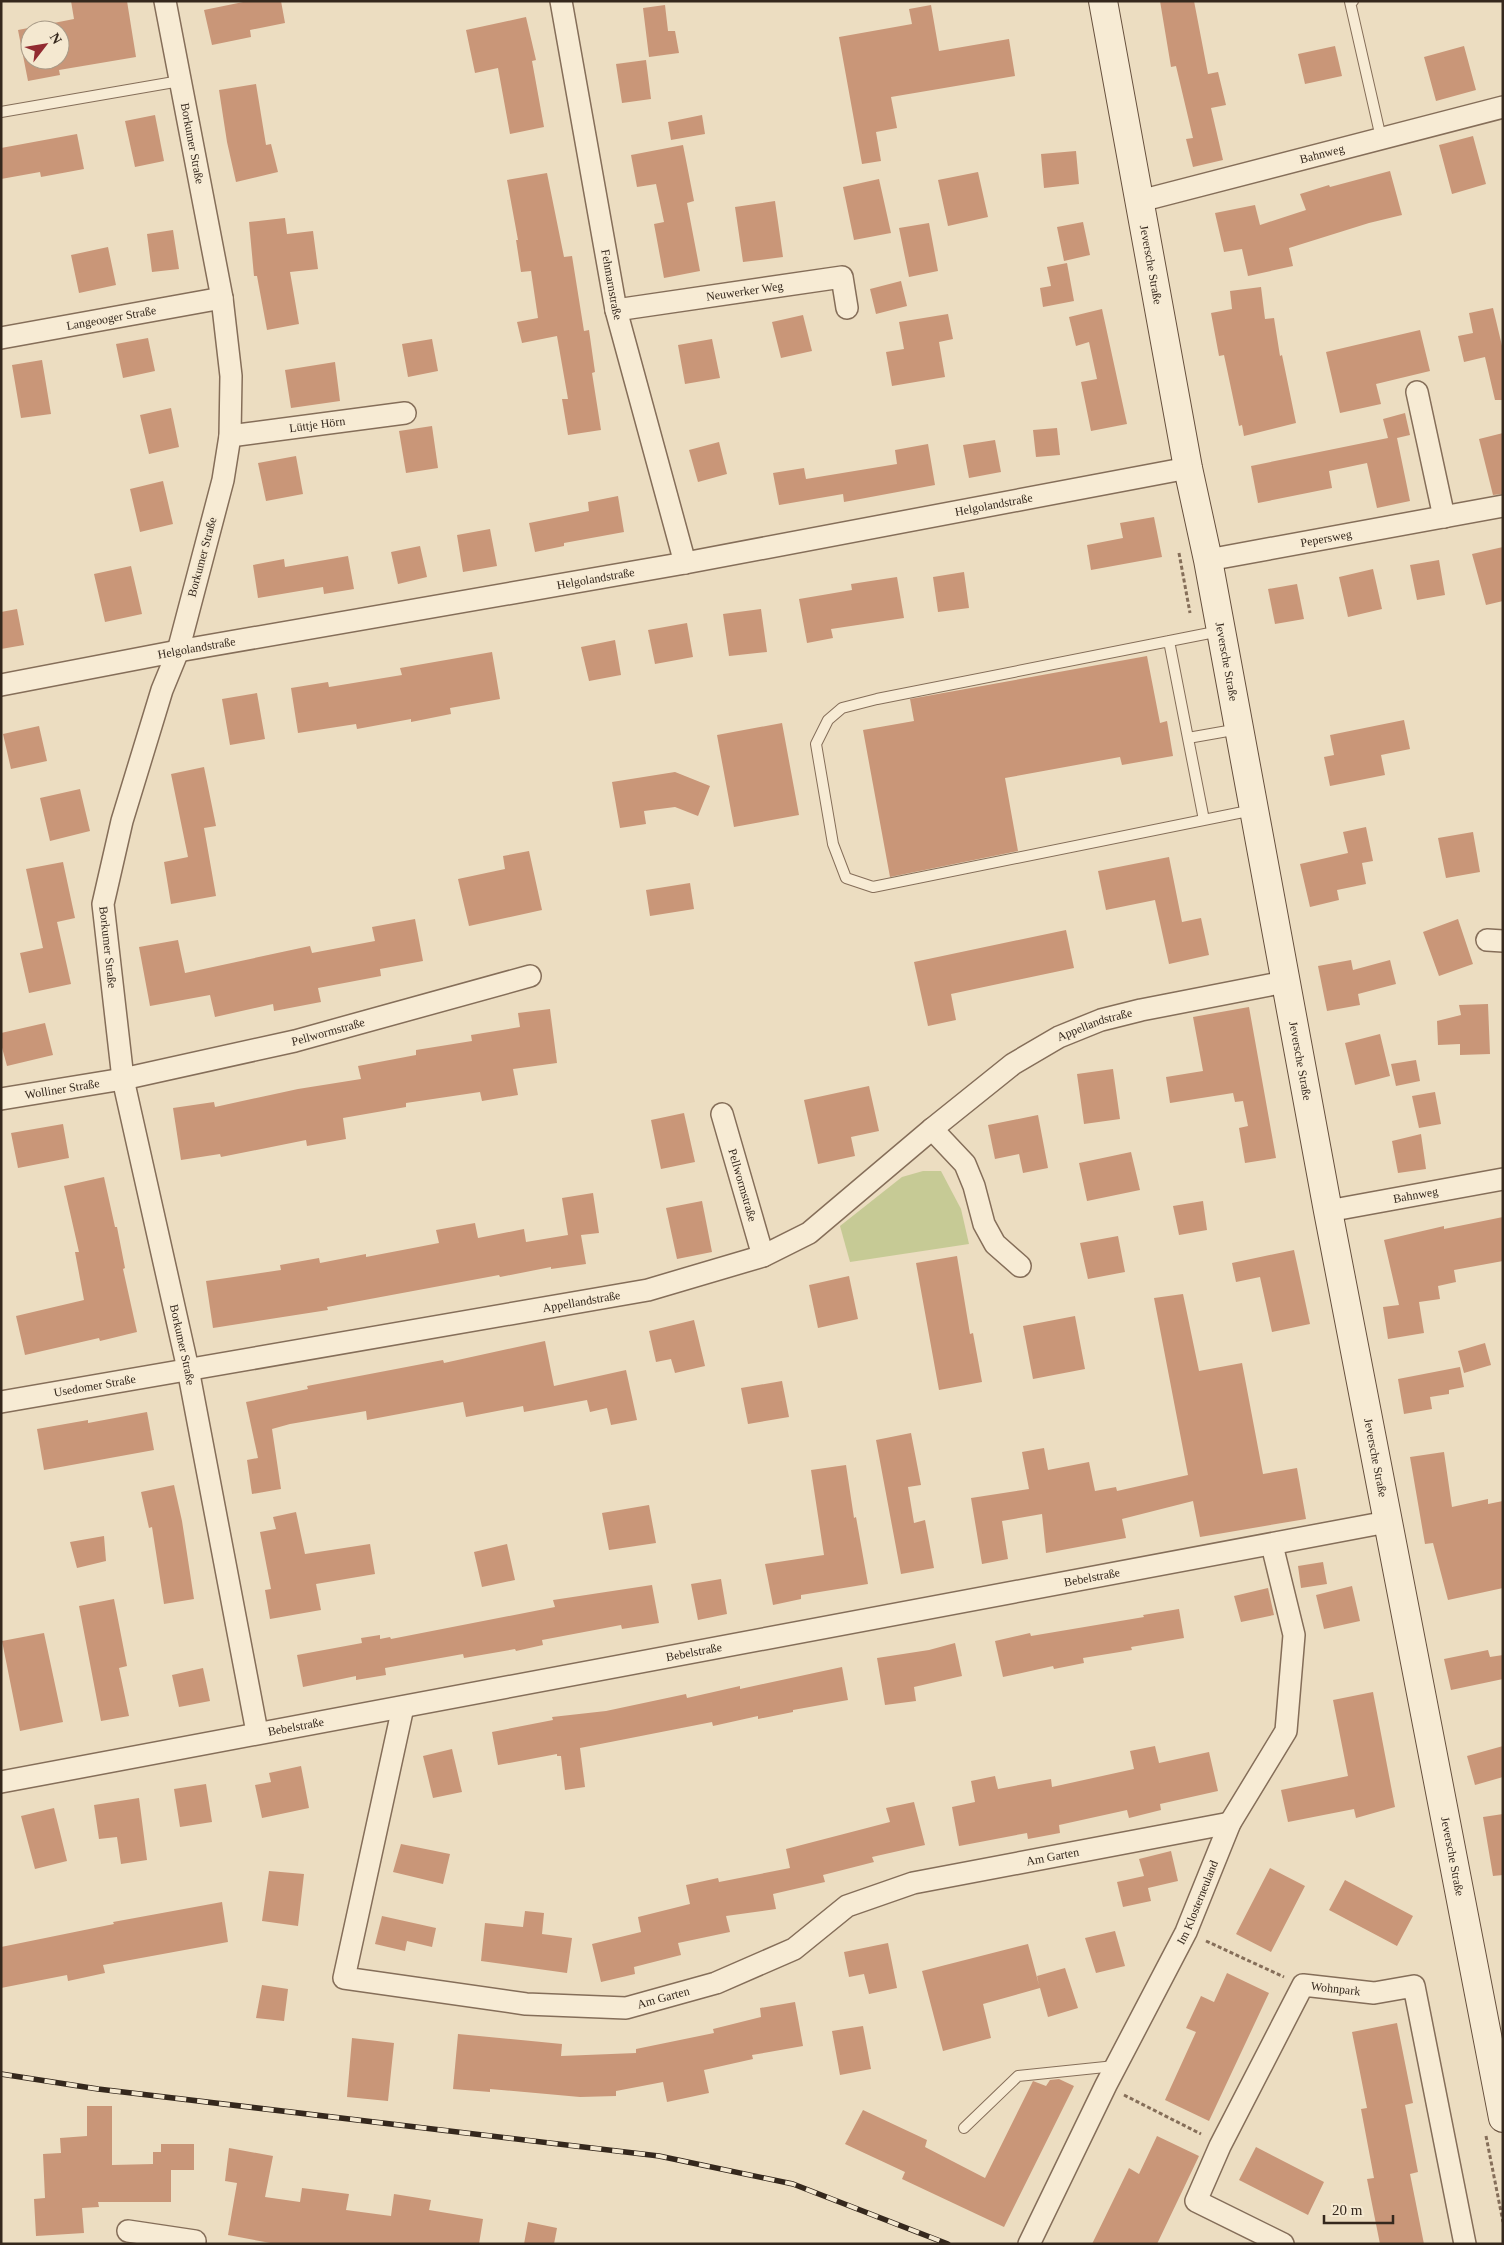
<svg xmlns="http://www.w3.org/2000/svg" width="1504" height="2245" font-family="Georgia,serif">
<style>
.green{fill:#c6ca95}
.building{fill:#c99678;fill-rule:evenodd}
.lines{fill:none;stroke-linecap:round;stroke-linejoin:round}
.lane-casing{stroke:#856e59;stroke-width:12}
.street-casing{stroke:#856e59;stroke-width:24}
.secondary-casing{stroke:#67503d;stroke-width:30}
.path{stroke:#856e59;stroke-width:3;stroke-dasharray:4 2.5;stroke-linecap:butt}
.lane{stroke:#f7ebd4;stroke-width:10}
.street{stroke:#f7ebd4;stroke-width:21}
.secondary{stroke:#f7ebd4;stroke-width:28}
.rail-casing{stroke:#35281d;stroke-width:5.5}
.rail{stroke:#f4e8d0;stroke-width:4;stroke-dasharray:11;stroke-linecap:butt}
.labels{text-anchor:middle;stroke-width:4;stroke-linejoin:round;paint-order:stroke}
.street-label{font-size:12px;fill:#35281d;stroke:#f4e8d0}
</style>
<rect width="100%" height="100%" fill="#ecddc1"/>
<path class="green" d="M923 1171H941L961 1209 969 1244 850 1262 840 1226 902 1177Z"/>
<path class="building" d="M71 1H127L136 57 59 70 60 75 28 81 18 30 74 19ZM30 30H60V60H30Z
M248 1H281L285 23 250 30 251 37 212 45 204 10Z
M1160 1H1194L1208 74 1218 72 1226 105 1211 108 1223 160 1193 167 1186 139 1193 138 1176 66 1171 67Z
M665 5 668 31H675L679 53 649 57 643 8Z
M931 5 939 51 1009 39 1015 76 891 97 897 128 876 132 881 161 862 164 839 37 912 24 909 9Z
M526 17 536 60 532 61 544 127 510 134 498 68 475 73 466 30Z
M1335 46 1342 76 1305 84 1298 54Z
M1464 46 1476 90 1436 101 1424 57Z
M646 60 651 99 622 103 616 64Z
M256 84 266 145 271 144 278 172 236 182 227 142 219 90Z
M155 115 164 161 135 167 125 121Z
M702 115 705 134 671 140 668 122Z
M77 134 84 169 41 177 40 172 1 179V148Z
M1473 136 1486 184 1452 194 1439 145Z
M683 145 694 201 687 203 700 271 664 278 654 224 664 222 656 184 637 187 631 155Z
M1076 151 1079 184 1044 188 1041 154Z
M1390 171 1402 215 1369 223 1289 248 1293 266 1248 276 1242 249 1224 252 1215 213 1255 205 1260 225 1306 210 1300 194 1329 185 1330 187Z
M978 172 988 217 948 226 938 180Z
M547 173 564 257 572 256 584 331 589 330 595 372 592 373 601 430 568 435 562 399H568L557 336 522 343 517 322 538 318 531 271 521 272 516 240H518L507 180Z
M879 179 891 233 854 240 843 187Z
M775 201 783 257 743 262 735 207Z
M285 218 287 234 313 231 318 269 290 272 299 324 267 330 257 276H254L249 222Z
M1083 222 1090 255 1064 261 1057 227Z
M929 223 938 271 909 277 899 228Z
M173 230 179 269 152 272 147 234Z
M108 247 116 285 79 293 71 255Z
M1067 263 1074 301 1043 307 1040 288 1051 286 1047 267Z
M901 281 907 306 876 314 870 289Z
M1261 287 1265 319 1274 318 1280 356 1282 355 1296 423 1244 436 1242 425 1239 426 1224 355 1219 356 1211 313 1232 309 1230 291Z
M1493 308 1503 350V400H1495L1485 357 1464 362 1458 336 1473 333 1469 313Z
M1102 309 1127 424 1091 431 1081 382 1097 379 1089 342 1076 346 1069 317Z
M948 314 953 339 939 342 945 377 892 386 886 352 904 349 899 322Z
M803 315 812 351 781 358 772 322Z
M1420 330 1430 371 1376 384 1381 404 1340 413 1326 352Z
M148 338 155 371 123 378 116 344Z
M432 339 438 371 408 377 402 344Z
M712 339 720 378 685 384 678 345Z
M42 360 51 414 21 418 12 365Z
M335 362 340 401 291 408 285 370Z
M171 408 179 447 149 454 140 415Z
M1405 413 1410 435 1397 438 1410 501 1377 508 1367 463 1329 471 1332 488 1258 503 1251 466 1388 438 1383 419Z
M432 426 438 468 406 473 399 431Z
M1057 428 1060 455 1036 457 1033 430Z
M1503 433V494L1493 495 1479 439Z
M995 440 1001 472 969 478 963 445Z
M719 442 727 474 698 482 689 450Z
M928 444 935 485 844 502 843 494 779 505 773 473 804 468 806 479 897 464 895 450Z
M296 456 303 494 266 501 258 463Z
M163 481 173 524 140 532 130 489Z
M618 496 624 532 564 543V546L535 552 529 523 589 511 588 502Z
M1154 517 1162 557 1091 570 1087 545 1123 538 1120 523Z
M490 529 497 566 463 572 457 535Z
M420 546 427 577 398 584 391 552Z
M1503 547V601L1486 605 1472 554Z
M348 556 354 589 324 594 323 587 258 598 253 565 284 559 285 567Z
M1439 560 1445 595 1417 600 1410 565Z
M131 566 142 614 105 622 94 574Z
M1373 569 1382 609 1348 617 1339 577Z
M964 572 969 608 938 612 933 577Z
M897 577 904 618 831 629 833 638 807 643 799 599 852 590 851 584Z
M1297 584 1304 619 1275 624 1268 589Z
M17 609 24 645 1 649V612Z
M761 609 767 652 729 656 723 614Z
M687 623 693 657 655 664 648 630Z
M615 640 621 675 589 681 581 647Z
M492 652 500 699 450 708 451 714 411 722V719L357 729 356 724 298 733 291 688 328 682 329 687 402 675 400 668Z
M1147 656 1160 723 1167 721 1173 756 1122 765 1120 757 1005 778 1018 851 890 877 863 730 914 721 910 699Z
M257 693 265 739 230 745 222 699Z
M1404 720 1410 749 1381 755 1385 775 1330 786 1324 757 1334 755 1330 735Z
M782 723 799 815 734 827 717 735Z
M39 726 47 761 11 769 3 734Z
M204 767 216 826 204 828 216 896 171 904 164 862 188 857 171 774Z
M675 772 710 786 698 816 675 807 644 811 646 824 620 828 612 782Z
M80 789 90 831 50 841 40 798Z
M1366 827 1373 861 1362 863 1366 884 1337 890 1339 900 1310 907 1300 864 1348 853 1343 832Z
M1473 832 1480 872 1446 878 1438 838Z
M529 851 542 910 469 926 458 879 505 869 503 856Z
M1169 857 1182 922 1201 918 1209 955 1169 964 1155 900 1106 910 1098 871Z
M63 862 75 918 57 922 71 984 29 993 20 953 43 948 26 869Z
M690 883 694 909 650 916 646 890Z
M415 919 423 961 380 969 381 976 318 988 321 1002 274 1011 273 1004 215 1017 210 995 150 1006 139 947 178 940 185 973 310 946 312 953 375 941 372 927Z
M1458 919 1473 964 1439 976 1423 932Z
M1066 930 1074 968 951 994 956 1020 928 1026 914 962Z
M1351 960 1353 970 1390 960 1396 984 1358 994 1360 1005 1327 1011 1318 966Z
M1488 1004 1490 1054 1460 1055V1044L1438 1045 1437 1021 1461 1015 1459 1005Z
M1249 1007 1276 1158 1245 1163 1239 1128 1248 1126 1243 1101 1235 1102 1233 1093 1170 1103 1166 1077 1203 1071 1193 1017Z
M550 1009 557 1063 513 1069 518 1095 482 1101 480 1092 406 1103V1107L343 1118 346 1139 307 1146 306 1140 221 1157 220 1154 181 1160 173 1108 214 1102 215 1107 298 1089 361 1079 358 1066 416 1055V1050L472 1041 471 1035 520 1027 518 1013Z
M45 1023 53 1055 7 1066 1 1044V1033Z
M1380 1034 1390 1076 1355 1085 1345 1043Z
M1416 1060 1420 1081 1396 1086 1391 1064Z
M1113 1069 1120 1119 1084 1124 1077 1074Z
M869 1086 879 1131 851 1137 855 1156 818 1164 804 1100Z
M1435 1092 1441 1124 1419 1128 1412 1096Z
M684 1113 695 1162 661 1169 651 1120Z
M1038 1115 1048 1168 1023 1173 1019 1154 995 1159 988 1125Z
M63 1124 69 1158 18 1168 11 1133Z
M1421 1134 1426 1169 1398 1173 1392 1141Z
M1131 1152 1140 1190 1087 1201 1079 1163Z
M104 1177 115 1227H117L125 1268 123 1269 137 1332 100 1341 99 1338 25 1355 16 1316 84 1300 75 1252H79L64 1186Z
M593 1193 599 1233 581 1235 586 1264 551 1269V1267L500 1277 499 1275 327 1307 328 1310 213 1328 206 1281 281 1270 280 1265 319 1258 320 1263 366 1254V1257L439 1243 436 1230 475 1223 478 1238 524 1229 526 1242 568 1235 562 1198Z
M702 1201 712 1252 677 1259 666 1208Z
M1203 1201 1207 1230 1179 1235 1173 1206Z
M1503 1217V1261L1454 1270 1456 1282 1438 1286 1440 1299 1419 1302 1424 1333 1388 1339 1383 1307 1399 1305 1384 1240 1444 1226V1229Z
M1118 1236 1125 1272 1088 1279 1080 1243Z
M1294 1250 1310 1324 1272 1332 1260 1277 1236 1282 1232 1263Z
M957 1256 970 1334 973 1333 982 1382 939 1390 916 1263Z
M849 1276 858 1319 818 1328 809 1285Z
M1183 1294 1199 1371 1242 1363 1263 1474 1297 1468 1306 1519 1200 1537 1193 1501 1122 1519 1126 1538 1046 1553 1042 1514 1002 1521 1008 1559 982 1564 971 1498 1029 1489 1022 1452 1044 1448 1048 1470 1089 1462 1095 1491 1116 1487 1117 1491 1188 1475 1154 1298Z
M1075 1316 1085 1369 1033 1379 1023 1326Z
M694 1320 705 1366 675 1373 671 1359 656 1362 649 1331Z
M545 1341 554 1386 626 1370 637 1420 611 1425 607 1408 590 1412 587 1400 524 1412 523 1406 466 1417 463 1402 367 1420 366 1411 290 1424 272 1429 281 1489 252 1494 247 1460 258 1458 246 1402 308 1389 307 1386 443 1360 444 1363Z
M1485 1343 1491 1365 1464 1373 1458 1351Z
M1460 1367 1464 1387 1449 1390V1394L1430 1397 1432 1409 1404 1414 1398 1379Z
M782 1381 789 1417 748 1424 741 1388Z
M147 1412 154 1450 44 1470 37 1429 88 1420V1423Z
M911 1433 921 1485 908 1487 914 1523 925 1520 934 1568 901 1574 876 1440Z
M1444 1452 1452 1507 1488 1499V1504L1503 1501V1588L1448 1600 1433 1543 1425 1544 1410 1457Z
M846 1465 854 1518 856 1517 868 1584 801 1595V1599L773 1605 765 1564 824 1555 811 1470Z
M174 1485 182 1521 194 1599 164 1604 152 1527 149 1528 141 1492Z
M649 1505 656 1543 609 1550 602 1513Z
M296 1512 305 1554 370 1544 375 1574 316 1584 321 1610 270 1619 265 1590 271 1589 260 1532 276 1529 273 1517Z
M104 1536 106 1561 77 1568 70 1542Z
M507 1544 515 1580 482 1587 474 1552Z
M1323 1562 1327 1584 1301 1588 1298 1566Z
M721 1579 727 1614 698 1620 691 1584Z
M652 1585 659 1623 622 1629 621 1625 542 1640 543 1645 516 1651 515 1649 464 1658 463 1654 385 1668 386 1675 356 1680V1676L303 1687 297 1655 362 1643 361 1638 380 1635V1639L390 1637 391 1639 555 1607 553 1600Z
M1352 1586 1360 1621 1324 1629 1316 1595Z
M1268 1588 1274 1615 1241 1622 1234 1596Z
M114 1599 127 1666 119 1668 129 1716 101 1721 79 1606Z
M1179 1609 1184 1638 1131 1647 1132 1650 1083 1658 1084 1663 1054 1669 1053 1666 1003 1677 995 1641 1030 1633 1031 1636 1144 1617 1143 1615Z
M44 1633 63 1722 20 1731 2 1641Z
M955 1643 962 1676 914 1687 916 1701 885 1705 877 1658 929 1650Z
M1488 1650 1490 1657 1503 1655V1679L1451 1690 1444 1659Z
M842 1667 848 1700 793 1710V1712L758 1719V1716L713 1726 712 1722 580 1748 585 1787 565 1790 561 1756H557V1754L498 1765 492 1732 553 1720 552 1717 606 1711 686 1694 687 1698 740 1686V1689Z
M203 1668 210 1701 179 1707 172 1675Z
M1373 1692 1395 1807 1356 1818 1354 1809 1288 1822 1281 1790 1348 1776 1333 1700Z
M1155 1746 1159 1763 1209 1752 1218 1791 1160 1804 1161 1810 1129 1818 1127 1810 1059 1825 1060 1833 1028 1839 1027 1833 959 1846 952 1807 975 1802 971 1781 995 1776 998 1789 1051 1779 1052 1787 1134 1769 1130 1751Z
M1503 1746V1777L1475 1785 1467 1756Z
M452 1749 462 1792 433 1798 423 1756Z
M301 1766 309 1808 262 1818 255 1785 271 1782 269 1773Z
M206 1784 212 1822 180 1827 174 1789Z
M139 1798 147 1860 121 1864 117 1837 99 1839 94 1805Z
M914 1802 925 1845 872 1857 874 1862 823 1875 825 1882 773 1894 776 1909 726 1916 730 1932 678 1943 681 1955 634 1967 635 1974 601 1982 592 1944 641 1932 638 1917 690 1904 686 1885 718 1878 719 1882 790 1868 786 1849 890 1822 886 1808Z
M54 1808 67 1861 35 1869 21 1816Z
M1503 1814V1875L1493 1876 1483 1817Z
M401 1844 450 1854 443 1884 393 1872Z
M1171 1851 1178 1881 1148 1888 1151 1901 1123 1907 1117 1882 1144 1876 1139 1859Z
M1270 1868 1305 1886 1271 1952 1236 1934Z
M269 1871 304 1874 298 1926 262 1921Z
M1345 1880 1413 1916 1397 1946 1329 1910Z
M222 1902 228 1942 103 1965 105 1973 68 1981 67 1975 1 1988V1947L114 1924 113 1922Z
M525 1911 544 1913 542 1934 572 1938 567 1973 481 1961 485 1923 523 1927Z
M382 1916 436 1928 432 1947 407 1941 405 1951 375 1944Z
M1115 1931 1125 1966 1096 1973 1085 1938Z
M888 1943 897 1988 869 1994 864 1974 849 1977 844 1952Z
M1028 1944 1039 1985 1037 1976 1065 1968 1078 2008 1048 2017 1040 1988 983 2004 991 2038 943 2051 922 1971Z
M1227 1973 1269 1993 1209 2121 1165 2100 1196 2032 1186 2028 1201 1996 1214 2002Z
M262 1985 288 1989 284 2021 256 2018Z
M795 2002 803 2046 752 2055 753 2059 704 2070 709 2093 667 2102 663 2082 616 2091V2096L580 2097 490 2089V2092L453 2089 458 2034 562 2044 561 2056 636 2053V2049L714 2033 713 2029 761 2017 760 2008Z
M1397 2023 1413 2103 1405 2105 1418 2172 1410 2174 1424 2244H1380L1367 2179 1374 2178 1361 2109 1367 2108 1352 2032Z
M863 2026 871 2069 840 2075 832 2031Z
M352 2038 394 2043 388 2101 347 2097Z
M1059 2079 1074 2086 1004 2227 902 2179 905 2172 845 2144 863 2110 927 2140 925 2147 985 2178 1033 2081 1046 2086 1050 2080Z
M87 2106H112V2165L153 2164V2152H161V2144H194V2170H171V2202H98L99 2207 82 2208 84 2233 36 2236 34 2199 45 2198 43 2154 61 2153 60 2138 87 2136Z
M1157 2136 1199 2156 1157 2244H1092L1129 2168 1139 2174Z
M1256 2147 1324 2182 1308 2215 1239 2180Z
M229 2148 273 2156 265 2197 300 2202 302 2188 349 2194 346 2210 391 2216 394 2194 431 2200 429 2210 483 2219 479 2244H276L228 2235 237 2183 225 2181Z
M528 2222 557 2228 554 2244H524Z"/>
<g class="lines">
<defs>
<path id="lane" d="M1353 1 1350 2 1381 138
M1 112 180 81
M1220 631 877 699 842 708 828 720 816 744 833 844 846 878 873 887 1253 810
M1169 641 1204 820
M1188 738 1239 729
M964 2128 1018 2076 1115 2066"/>
<g id="street">
<path id="s1" d="M165 1 222 298 231 376 230 436 223 480 178 651 162 690 122 821 103 904 123 1079 188 1369 257 1732"/>
<path id="s2" d="M561 1 616 310 685 563"/>
<path id="s3" d="M1140 201 1503 107"/>
<path id="s4" d="M616 310 842 277 847 308"/>
<path id="s5" d="M1 338 222 298"/>
<path d="M1417 392 1444 517"/>
<path id="s6" d="M230 436 405 413"/>
<path id="s7" d="M1208 560 1503 506"/>
<path id="s8" d="M1 685 178 651 685 563 1188 468"/>
<path d="M1487 940 1503 941"/>
<path id="s9" d="M1 1099 123 1079 295 1041 530 976"/>
<path id="s10" d="M722 1114 763 1256"/>
<path d="M932 1129 965 1164 974 1186 984 1224 995 1244 1020 1266"/>
<path id="s11" d="M1328 1211 1503 1179"/>
<path id="s12" d="M1 1402 648 1290 763 1256 809 1233 932 1129 1013 1064 1059 1037 1101 1020 1141 1010 1285 982"/>
<path id="s13" d="M403 1707 344 1978 526 2004 626 2008 716 1983 794 1949 847 1906 913 1883 1230 1823"/>
<path id="s14" d="M1 1782 1387 1522"/>
<path d="M128 2231 195 2241"/>
<path id="s15" d="M1029 2244 1106 2085 1186 1932 1230 1823 1286 1731 1294 1635 1272 1545"/>
<path id="s16" d="M1283 2244 1196 2201 1220 2146 1303 1985 1374 1993 1414 1986 1465 2244"/>
</g>
<g id="secondary">
<path id="s17" d="M1103 1 1188 468 1208 560 1328 1211 1503 2118"/>
</g>
</defs>
<use href="#lane" class="lane-casing"/>
<use href="#street" class="street-casing"/>
<use href="#secondary" class="secondary-casing"/>
<path class="path" d="M1179 553 1190 613
M1206 1941 1284 1977
M1124 2095 1201 2134
M1486 2136 1503 2222"/>
<use href="#lane" class="lane"/>
<use href="#street" class="street"/>
<use href="#secondary" class="secondary"/>
<defs>
<path id="rail" d="M1 2074 98 2089 659 2156 793 2184 948 2244"/>
</defs>
<use href="#rail" class="rail-casing"/>
<use href="#rail" class="rail"/>
</g>
<g class="labels">
<g class="street-label">
<text dy="4" stroke="none"><textPath href="#s1" startOffset="145">Borkumer Straße</textPath></text>
<text dy="4" stroke="none"><textPath href="#s3" startOffset="188">Bahnweg</textPath></text>
<text dy="4" stroke="none"><textPath href="#s17" startOffset="268">Jeversche Straße</textPath></text>
<text dy="4" stroke="none"><textPath href="#s2" startOffset="288">Fehmarnstraße</textPath></text>
<text dy="4" stroke="none"><textPath href="#s4" startOffset="130">Neuwerker Weg</textPath></text>
<text dy="4" stroke="none"><textPath href="#s5" startOffset="112">Langeooger Straße</textPath></text>
<text dy="4" stroke="none"><textPath href="#s6" startOffset="88">Lüttje Hörn</textPath></text>
<text dy="4" stroke="none"><textPath href="#s8" startOffset="1009">Helgolandstraße</textPath></text>
<text dy="4" stroke="none"><textPath href="#s7" startOffset="120">Pepersweg</textPath></text>
<text transform="translate(202 557) rotate(-75)" y="4">Borkumer Straße</text>
<text dy="4" stroke="none"><textPath href="#s8" startOffset="604">Helgolandstraße</textPath></text>
<text dy="4" stroke="none"><textPath href="#s8" startOffset="199">Helgolandstraße</textPath></text>
<text dy="4" stroke="none"><textPath href="#s17" startOffset="672">Jeversche Straße</textPath></text>
<text dy="4" stroke="none"><textPath href="#s1" startOffset="970">Borkumer Straße</textPath></text>
<text dy="4" stroke="none"><textPath href="#s12" startOffset="1184">Appellandstraße</textPath></text>
<text dy="4" stroke="none"><textPath href="#s9" startOffset="334">Pellwormstraße</textPath></text>
<text dy="4" stroke="none"><textPath href="#s17" startOffset="1078">Jeversche Straße</textPath></text>
<text dy="4" stroke="none"><textPath href="#s9" startOffset="62">Wolliner Straße</textPath></text>
<text dy="4" stroke="none"><textPath href="#s10" startOffset="74">Pellwormstraße</textPath></text>
<text dy="4" stroke="none"><textPath href="#s11" startOffset="89">Bahnweg</textPath></text>
<text dy="4" stroke="none"><textPath href="#s12" startOffset="589">Appellandstraße</textPath></text>
<text dy="4" stroke="none"><textPath href="#s1" startOffset="1375">Borkumer Straße</textPath></text>
<text dy="4" stroke="none"><textPath href="#s12" startOffset="95">Usedomer Straße</textPath></text>
<text dy="4" stroke="none"><textPath href="#s17" startOffset="1482">Jeversche Straße</textPath></text>
<text dy="4" stroke="none"><textPath href="#s14" startOffset="1110">Bebelstraße</textPath></text>
<text dy="4" stroke="none"><textPath href="#s14" startOffset="705">Bebelstraße</textPath></text>
<text dy="4" stroke="none"><textPath href="#s14" startOffset="300">Bebelstraße</textPath></text>
<text dy="4" stroke="none"><textPath href="#s17" startOffset="1888">Jeversche Straße</textPath></text>
<text dy="4" stroke="none"><textPath href="#s13" startOffset="1020">Am Garten</textPath></text>
<text dy="4" stroke="none"><textPath href="#s15" startOffset="381">Im Klosterneuland</textPath></text>
<text dy="4" stroke="none"><textPath href="#s16" startOffset="371">Wohnpark</textPath></text>
<text dy="4" stroke="none"><textPath href="#s13" startOffset="600">Am Garten</textPath></text>
</g>
</g>
<rect width="1504" height="2245" fill="none" stroke="#35281d" stroke-width="5"/>
<g transform="translate(45 45) rotate(59)"><circle r="24" fill="#f4e8d0" stroke="#a89b88"/>
<path d="M0-4L9 19L0 12L-9 19Z" fill="#922b31"/>
<text y="-8" font-size="14" font-weight="bold" text-anchor="middle" fill="#35281d">N</text>
</g>
<path d="M1324 2215v8h69v-8" fill="none" stroke="#35281d" stroke-width="2.5"/>
<text x="1332" y="2215" font-size="15" fill="#35281d" stroke="#f4e8d0" stroke-width="4" paint-order="stroke">20 m</text>
</svg>
